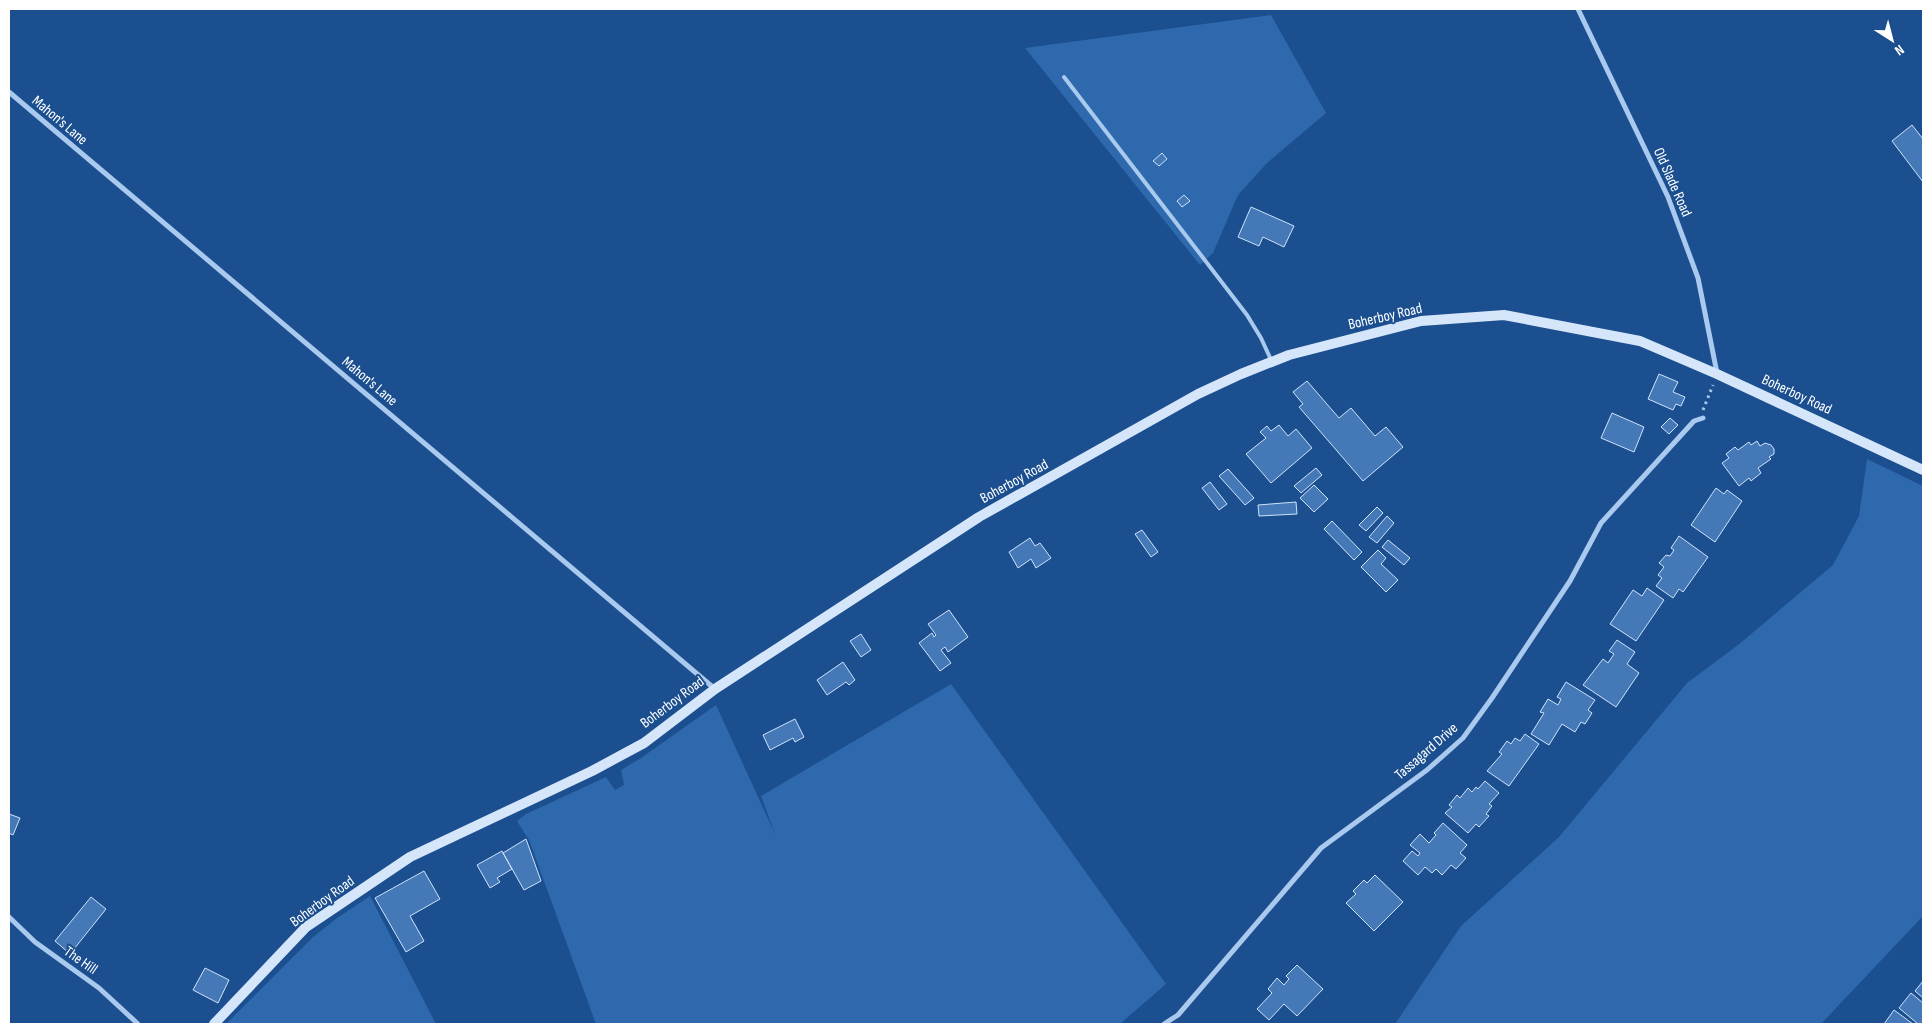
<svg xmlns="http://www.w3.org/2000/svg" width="1932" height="1033" font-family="'Sofia Sans Condensed',sans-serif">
<rect width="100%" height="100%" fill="#1b4f8f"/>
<path fill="#2e69ad" d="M1271,15L1326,113L1267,163L1238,195L1213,253L1200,265L1025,48Z
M1867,459L1923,486V916L1821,1024H1395L1461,926L1559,837L1687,683L1738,645L1833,565L1859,516Z
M951,684L1166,984L1120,1024H596L529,840L517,821L526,814L606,777L615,790L624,785L621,770L641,758L716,705L775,834L761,796Z
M370,896L436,1024H226L312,938L337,918Z"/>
<path fill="#4478b7" stroke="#cfe3fa" d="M1912,125L1923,139V182L1892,141Z
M1162,153L1167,159L1159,166L1153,161Z
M1184,195L1190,201L1182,207L1177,201Z
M1251,207L1294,226L1284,247L1263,237L1259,246L1238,237Z
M1659,374L1678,382L1673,392L1685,397L1681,406L1676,404L1673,410L1648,399Z
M1307,381L1339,418L1351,408L1375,436L1386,427L1403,447L1363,481L1299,407L1303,404L1293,392Z
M1612,413L1644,427L1634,452L1601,438Z
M1670,418L1678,425L1669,434L1661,427Z
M1279,425L1288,436L1296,429L1312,448L1271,483L1246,454L1266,438L1260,432L1267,426L1271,431Z
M1757,441L1760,446L1765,443L1771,445L1774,449V454L1769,457L1771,459L1758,468L1761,473L1751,481L1749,478L1739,486L1722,463L1729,458L1726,454L1735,447L1738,450L1749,442L1751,445Z
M1316,468L1322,475L1301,493L1294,486Z
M1228,469L1254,498L1245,505L1219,476Z
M1210,482L1227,504L1219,510L1202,488Z
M1314,485L1328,499L1314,512L1300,498Z
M1716,488L1724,494L1727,490L1742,501L1715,542L1691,525Z
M1296,502L1297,514L1259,516L1258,505Z
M1377,507L1383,513L1366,531L1359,525Z
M1387,516L1394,523L1377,543L1369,537Z
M1332,521L1362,552L1354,560L1324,529Z
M1142,530L1158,552L1151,557L1135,534Z
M1679,536L1708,557L1683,592L1679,589L1673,598L1656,586L1662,578L1658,575L1664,567L1659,563L1666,555L1670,556L1674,550L1671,548Z
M1030,538L1035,546L1040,543L1051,558L1036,568L1031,559L1018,568L1009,552Z
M1388,540L1410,558L1404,565L1382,547Z
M1378,550L1386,558L1381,564L1398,580L1386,592L1361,567Z
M1647,588L1664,600L1636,641L1610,624L1633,590L1642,596Z
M949,610L968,637L948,652L945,647L941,650L951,663L940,671L919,643L932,633L934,637L936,635L928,624Z
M861,634L871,650L861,657L850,641Z
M1617,640L1635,652L1627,664L1639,673L1616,707L1583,685L1603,659L1608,663L1614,654L1609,651Z
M843,662L855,680L849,685L846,682L827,695L817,680Z
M1566,682L1595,700L1588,710L1592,713L1585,724L1581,722L1575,732L1562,724L1549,745L1531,734L1544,713L1540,712L1548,699L1558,705L1561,699L1557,697Z
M795,719L804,737L795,742L793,738L770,750L763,735Z
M1525,734L1539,744L1509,786L1487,771L1502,754L1499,752L1507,741L1511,744L1515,738L1520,741Z
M1485,781L1499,793L1489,804L1492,806L1486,814L1489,816L1479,827L1476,824L1468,833L1445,813L1452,807L1449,805L1457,795L1460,798L1468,788L1472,792L1476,787L1478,789Z
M9,814L20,818L13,835L9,833Z
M1443,823L1467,845L1460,853L1466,858L1456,869L1451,865L1442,875L1436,869L1432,873L1425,867L1418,875L1403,861L1412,851L1418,856L1420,853L1410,845L1420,834L1429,843L1436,835L1434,833Z
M526,839L541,881L524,890L503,853Z
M502,851L512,869L497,878L500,882L490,888L477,865Z
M424,871L440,899L410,916L424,941L406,952L375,898Z
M1375,875L1403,902L1374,931L1346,903L1356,894L1353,891L1364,880L1367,883Z
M91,897L106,909L70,954L55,941Z
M1297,965L1323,989L1297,1016L1284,1004L1269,1020L1257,1009L1272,993L1268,989L1277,978L1284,985L1289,979L1286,976Z
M205,968L229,980L218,1003L193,990Z
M1923,981V998L1915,991Z
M1911,993L1923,1003V1022L1922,1024H1918L1899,1008Z
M1894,1010L1913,1024H1884Z"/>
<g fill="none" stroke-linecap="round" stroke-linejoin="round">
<path stroke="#a9c9ee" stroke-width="3" stroke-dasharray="2.5 4" stroke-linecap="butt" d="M1703,410L1713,385"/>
<path stroke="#a9c9ee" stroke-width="4" d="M1064,77L1247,315L1261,338L1272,362"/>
<path stroke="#a9c9ee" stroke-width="5" d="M1578,9L1668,197L1698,278L1717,373
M9,92L715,689
M9,917L35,942L99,988L138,1024
M1164,1024L1178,1015L1321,848L1427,770L1463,738L1492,698L1570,581L1601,523L1694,421L1703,418"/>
<path stroke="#d6e6fa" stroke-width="10" d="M214,1024L306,927L410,857L592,771L644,743L715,689L979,517L1198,394L1241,374L1289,355L1421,321L1504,315L1640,341L1717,374L1923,470"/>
</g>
<g text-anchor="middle" stroke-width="4" stroke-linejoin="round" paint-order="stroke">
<g font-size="15" fill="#fff" stroke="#1b4f8f">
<text transform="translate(60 120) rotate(40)" y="5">Mahon's Lane</text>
<text transform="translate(1673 182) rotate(66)" y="5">Old Slade Road</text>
<text transform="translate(1385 316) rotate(-13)" y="5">Boherboy Road</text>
<text transform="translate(370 381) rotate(40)" y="5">Mahon's Lane</text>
<text transform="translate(1797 394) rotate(25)" y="5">Boherboy Road</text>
<text transform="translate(1014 481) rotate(-29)" y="5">Boherboy Road</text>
<text transform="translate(672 702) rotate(-37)" y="5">Boherboy Road</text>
<text transform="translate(1426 751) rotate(-41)" y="5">Tassagard Drive</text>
<text transform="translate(322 901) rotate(-36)" y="5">Boherboy Road</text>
<text transform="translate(81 960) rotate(35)" y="5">The Hill</text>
</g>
</g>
<rect width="1932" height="1033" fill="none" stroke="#ffffff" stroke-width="20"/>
<g transform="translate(1892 40) rotate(144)" stroke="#1b4f8f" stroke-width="4" paint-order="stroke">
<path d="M0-4L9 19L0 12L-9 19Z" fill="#ffffff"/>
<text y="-8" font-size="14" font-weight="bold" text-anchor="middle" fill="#ffffff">N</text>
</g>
</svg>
